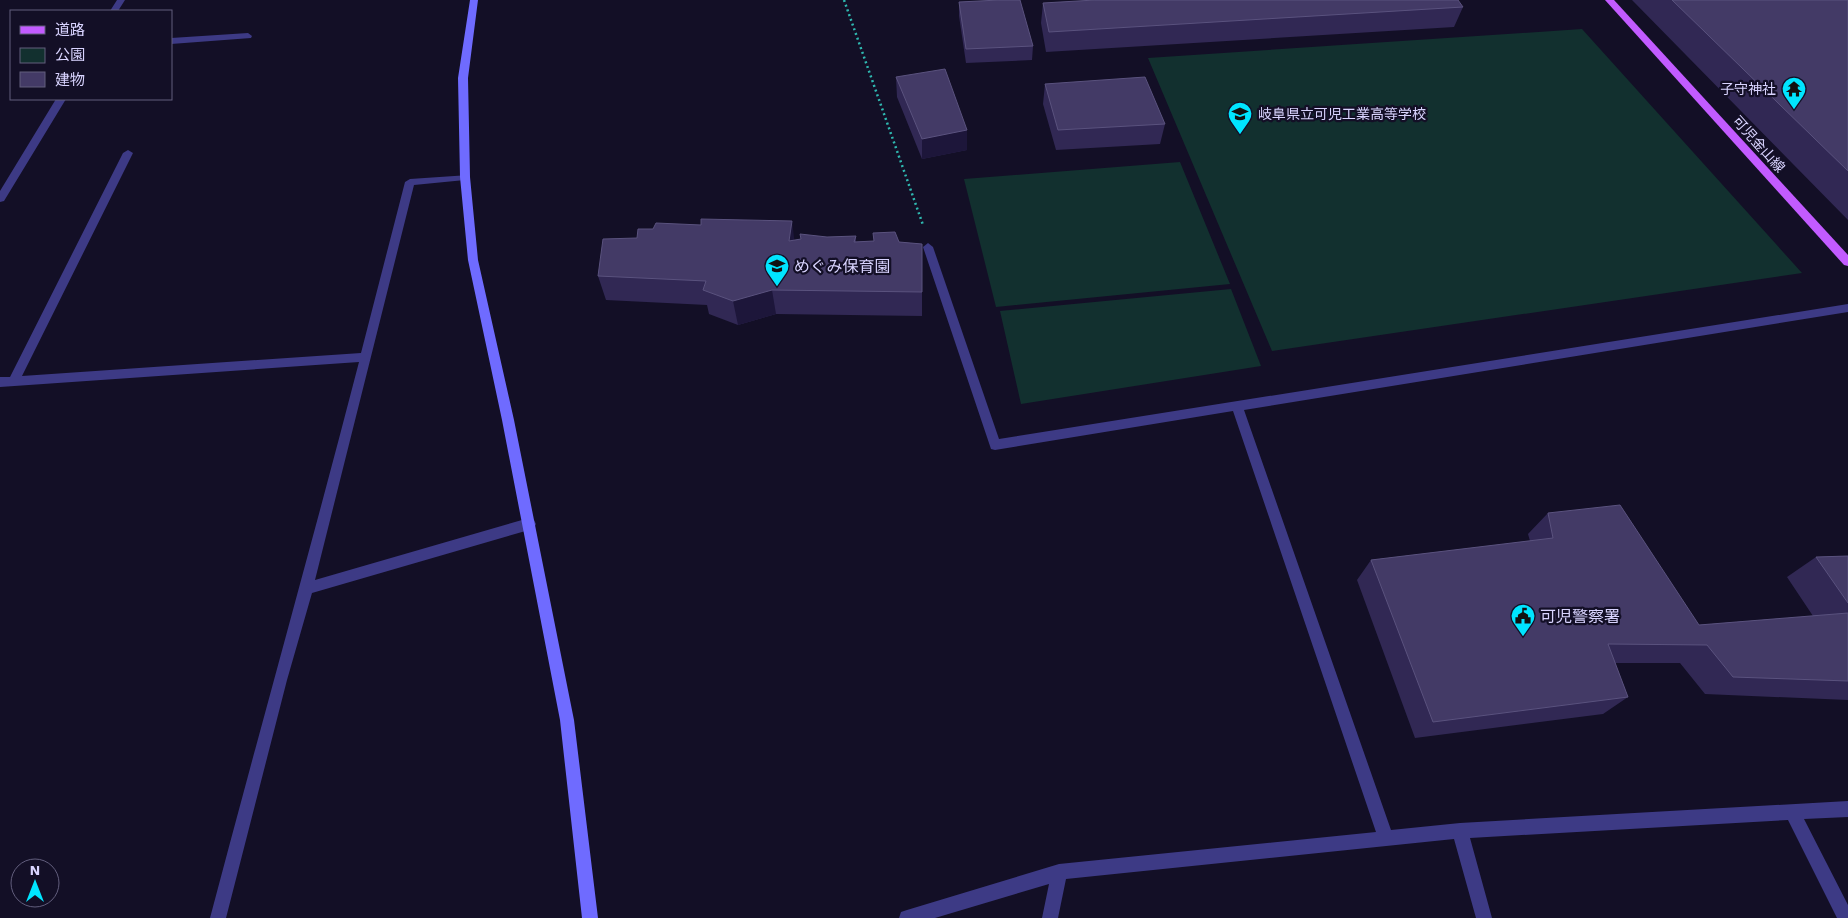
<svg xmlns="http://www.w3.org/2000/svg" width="1848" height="918" font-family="'Work Sans','Noto Sans JP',sans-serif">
<rect width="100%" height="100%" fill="#130f26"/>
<path fill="#12302f" d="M1582,29L1802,273L1272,351L1148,58Z
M1180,162L1230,284L996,307L964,179Z
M1231,289L1261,366L1021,404L1000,311Z"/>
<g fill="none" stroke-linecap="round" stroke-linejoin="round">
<path stroke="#2fb8b0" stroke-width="2.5" stroke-dasharray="2 3" stroke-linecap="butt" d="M844,0L923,225"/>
<path fill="#3d3a85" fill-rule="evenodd" d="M117,0H125L118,11H110Z
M248,33L252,36L251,38L171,44V38Z
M56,99H66L4,201L0,202V191Z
M128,150L133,153L22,376L361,353L405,182L410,179L469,175L470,177L465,180L414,185L315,580L529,518L534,520L536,524L534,528L529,530L312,593L287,680L226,918H210C259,732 311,548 359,362L0,387V377H10L123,153Z
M928,243L933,247L999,439L1848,304V312L1244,410L1391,830L1460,823L1848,801V817L1804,819L1848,905V918H1837L1788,820L1470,838L1492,918H1476L1454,839L1066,879L1058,918H1042L1049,884L935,918H899L901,912L907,910L1059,864L1376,832L1233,411L995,450L991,449L923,247Z"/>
<path fill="#6f6bff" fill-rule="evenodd" d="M470,0H478L468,78L470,177L478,260L514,420L574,720L598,918H582L560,720L502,420L468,260L460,177L458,78Z"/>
<path fill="#c25bff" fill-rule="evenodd" d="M1605,0H1614L1848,255V266L1844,265Z"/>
</g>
<path fill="#312854" d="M1632,0H1848V220Z
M959,2L1033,46L1032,60L966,63L959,16Z
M1043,3L1463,7L1454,27L1046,52L1041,23Z
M896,77L967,130V150L922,159L897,97Z
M1045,84L1165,124L1160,144L1056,150L1043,104Z
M653,229L794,240L856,236V242H899L922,244V316L776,314L738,325L709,314L707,305L606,300L598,276L637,238Z
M1548,513L1699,625L1813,616L1787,577L1816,557L1848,556V700L1705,694L1680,663H1615L1628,697L1603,714L1415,738L1357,580L1371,560L1530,541L1528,534Z"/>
<path fill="#1d163a" d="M967,130V150L922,159V139Z
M792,221L795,245L789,241Z
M772,290L776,314L738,325L733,301Z"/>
<path fill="#433a66" stroke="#5a527e" d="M999,0H1020L1033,46L966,49L959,2Z
M1095,0H1458L1463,7L1049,32L1043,3Z
M1672,0H1848V171Z
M945,69L967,130L922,139L896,77Z
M1145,77L1165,124L1058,130L1045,84Z
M701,219L792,221L789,241L801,239L800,234L827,237L856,236L854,242L874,241L873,233L895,232L899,242L922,244V292L772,290L733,301L703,290L706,281L598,276L603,239L637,238L638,229H653L656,223L701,225Z
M1620,505L1699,625L1848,613V681L1733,677L1707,645L1608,644L1628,697L1433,722L1371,560L1553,538L1548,513Z
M1848,556V603L1816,557Z"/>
<defs>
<symbol id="temple-pin" viewBox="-11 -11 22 30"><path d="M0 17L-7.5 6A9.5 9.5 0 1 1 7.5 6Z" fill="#00e5ff" stroke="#130f26"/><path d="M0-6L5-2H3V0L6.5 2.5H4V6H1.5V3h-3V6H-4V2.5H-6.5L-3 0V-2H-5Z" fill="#111"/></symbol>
<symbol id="school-pin" viewBox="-11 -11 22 30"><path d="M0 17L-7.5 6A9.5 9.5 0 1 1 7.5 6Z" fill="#00e5ff" stroke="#130f26"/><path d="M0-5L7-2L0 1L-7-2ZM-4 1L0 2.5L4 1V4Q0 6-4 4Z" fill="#111"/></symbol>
<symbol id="civic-pin" viewBox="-11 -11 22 30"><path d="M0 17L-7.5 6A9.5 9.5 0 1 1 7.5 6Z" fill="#00e5ff" stroke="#130f26"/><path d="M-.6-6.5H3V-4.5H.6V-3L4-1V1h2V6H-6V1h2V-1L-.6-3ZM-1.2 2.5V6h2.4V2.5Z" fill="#111"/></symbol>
</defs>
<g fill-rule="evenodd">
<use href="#temple-pin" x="1780" y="75" width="28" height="38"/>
<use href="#school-pin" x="1226" y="100" width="28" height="38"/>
<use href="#school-pin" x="763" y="252" width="28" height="38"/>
<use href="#civic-pin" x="1509" y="602" width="28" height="38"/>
</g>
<g text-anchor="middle" stroke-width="4.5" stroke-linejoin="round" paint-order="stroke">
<g font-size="14" fill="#d9d4ff" stroke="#130f26" text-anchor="end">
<text x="1776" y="94">子守神社</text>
<text x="1258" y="119" text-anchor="start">岐阜県立可児工業高等学校</text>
</g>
<g font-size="14" fill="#d9d4ff" stroke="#130f26">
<text transform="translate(1759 144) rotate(48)" y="5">可児金山線</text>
</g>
<g font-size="16" fill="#d9d4ff" stroke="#130f26" text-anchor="start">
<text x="794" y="272">めぐみ保育園</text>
<text x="1540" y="622">可児警察署</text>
</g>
</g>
<rect x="10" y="10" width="162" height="90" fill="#130f26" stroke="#625e7d"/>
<rect x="20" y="26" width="25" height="8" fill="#c25bff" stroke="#625e7d"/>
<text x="55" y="35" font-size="15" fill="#d9d4ff">道路</text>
<rect x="20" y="48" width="25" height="15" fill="#12302f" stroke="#625e7d"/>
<text x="55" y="60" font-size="15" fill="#d9d4ff">公園</text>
<rect x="20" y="72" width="25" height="15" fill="#433a66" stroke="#625e7d"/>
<text x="55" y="85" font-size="15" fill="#d9d4ff">建物</text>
<g transform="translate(35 883)"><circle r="24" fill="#130f26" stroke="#625e7d"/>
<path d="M0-4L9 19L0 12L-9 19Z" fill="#00e5ff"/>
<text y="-8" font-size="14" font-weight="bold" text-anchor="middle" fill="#d9d4ff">N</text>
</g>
</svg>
